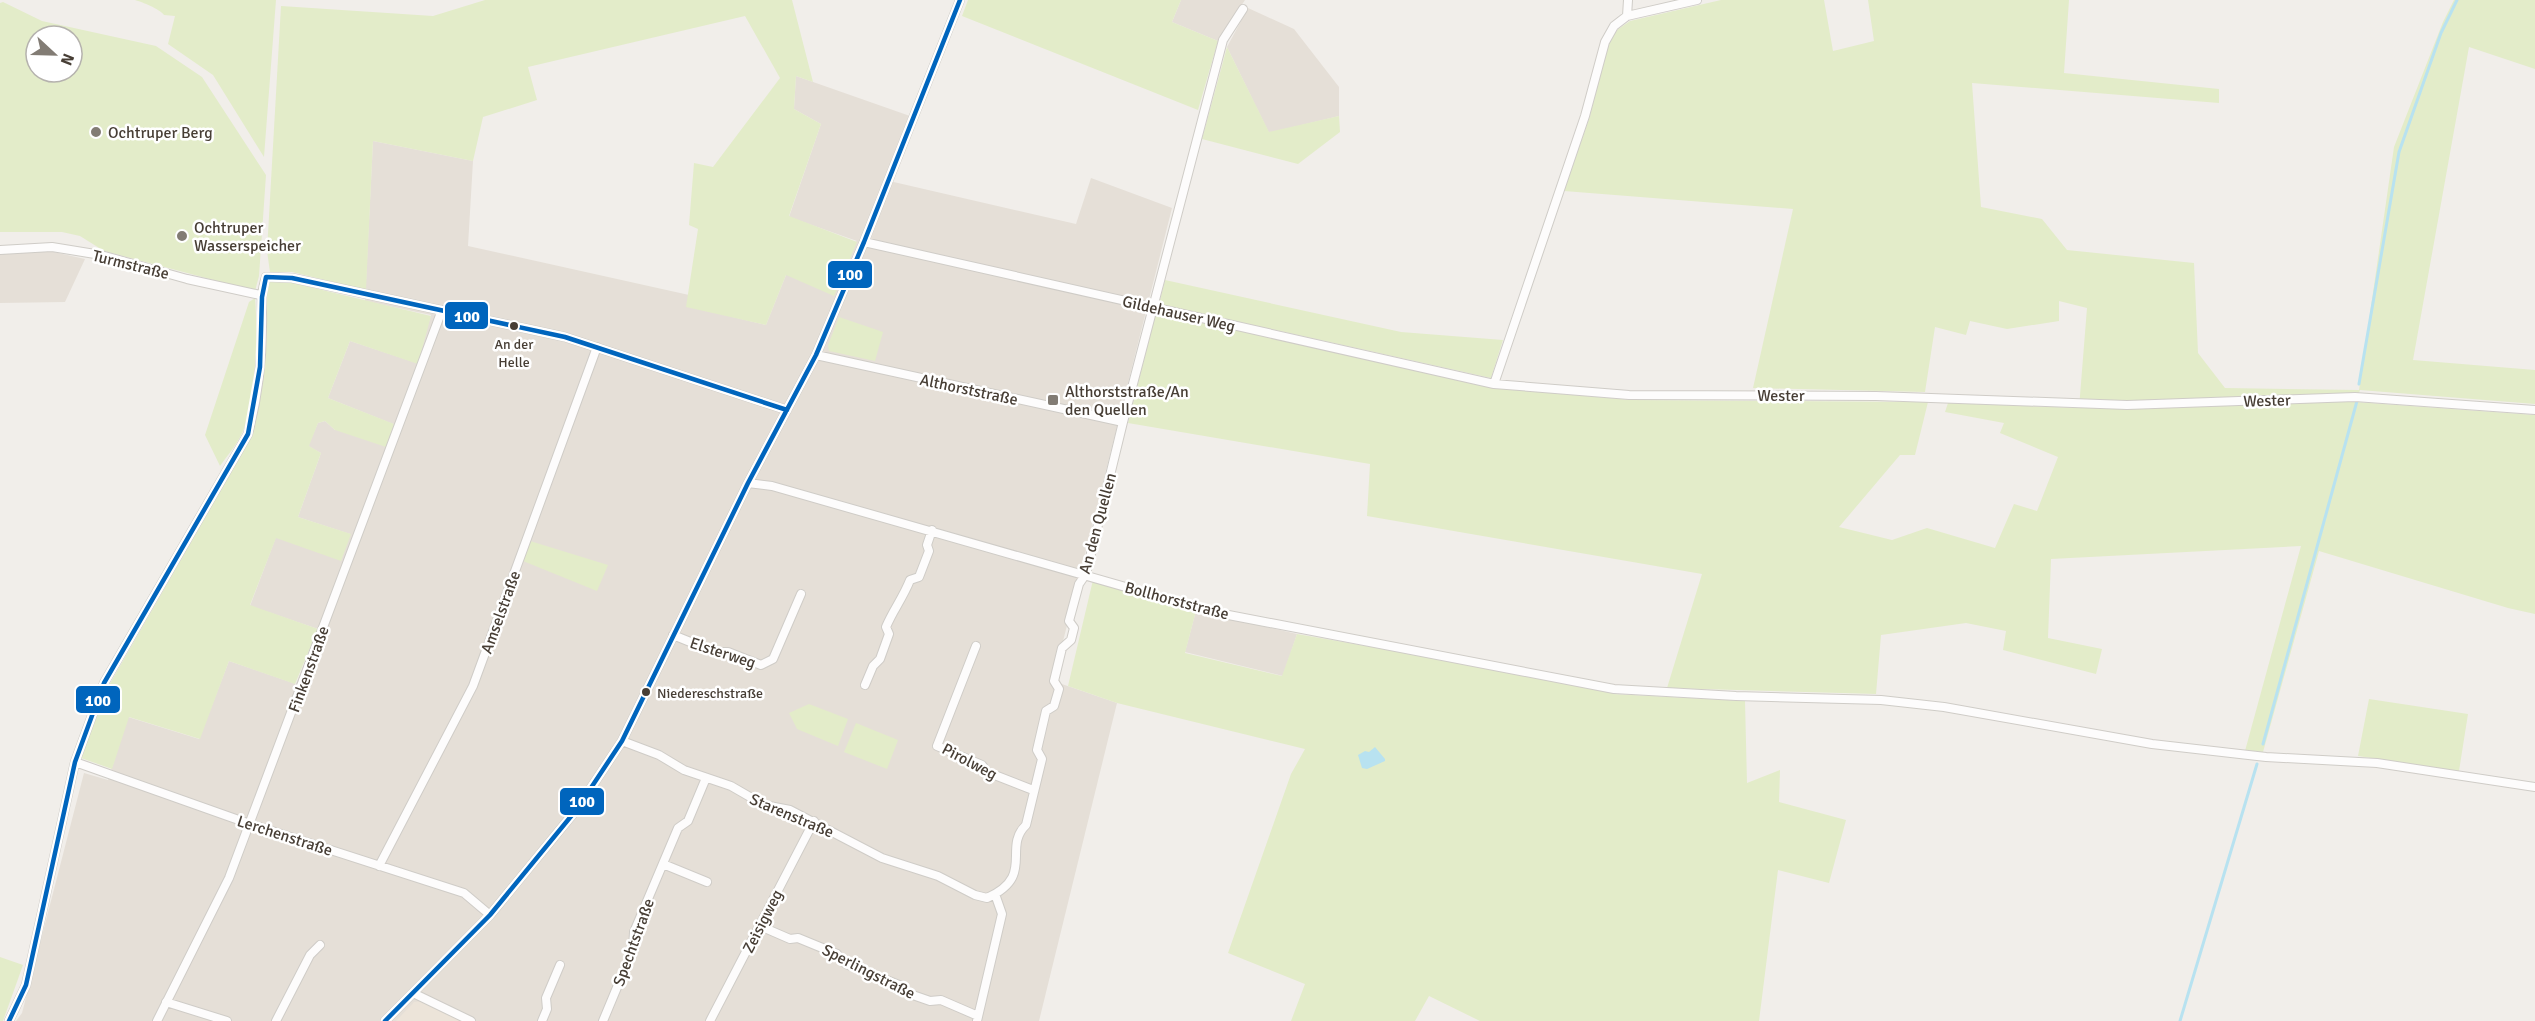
<svg xmlns="http://www.w3.org/2000/svg" width="2535" height="1021" font-family="Signika,sans-serif">
<rect width="100%" height="100%" fill="#f1eeea"/>
<path fill="#e5dfd7" d="M1181,0H1245L1218,41L1172,22Z
M1248,8L1294,29L1339,87V116L1269,133L1227,47Z
M796,76L910,116L885,180L1076,224L1091,178L1172,208L1053,681L1117,703L1039,1021H16L22,1013L84,773L108,780L128,717L199,739L229,661L296,684L318,629L250,606L276,537L341,560L350,534L298,517L321,453L308,446L318,423L325,421L335,430L393,424L328,398L350,341L417,363L431,315L365,301L373,141L473,161L468,246L689,295L687,306L766,325L786,275L857,241L789,217L821,124L794,109Z
M49,251L85,259L65,302L0,303V254Z
M1196,611L1297,634L1283,676L1185,652Z"/>
<path fill="#ece4d9" d="M421,1001L460,1020L459,1021H396L414,1002Z"/>
<path fill="#e3ecc9" fill-rule="evenodd" d="M135,0H276L264,157L213,75L168,44L175,16L164,15C160,9 142,2 135,0Z
M485,0H792L813,82L796,76L794,109L821,124L789,216L857,242L834,296L786,275L766,325L686,307L698,229L689,225L694,163L713,167L780,78L745,16L528,67L537,100L483,117L473,161L373,141L366,290L292,272H270L267,251L281,6L433,16Z
M968,0H1181L1172,22L1218,41L1198,110L962,16Z
M1721,0H1824L1833,51L1874,41L1868,0H2069L2064,73L2219,89V103L1972,83L1981,207L2042,219L2067,250L2194,263L2198,353L2225,388L2359,390L2394,147L2443,22L2454,0H2535V69L2469,47L2413,360L2535,370V404L2360,390L2356,402L2535,415V614L2508,608L2319,551L2263,752L2245,751L2301,546L2051,559L2048,638L2102,649L2096,674L2003,650L2006,631L1966,623L1881,635L1876,694L1667,688L1702,574L1367,516L1370,464L1128,423L1156,312L1496,388L1631,400L1928,402L1915,455H1900L1839,527L1892,540L1927,528L1995,548L2014,504L2037,511L2058,457L2000,433L2004,423L1945,412L1948,403L2079,408L2087,308L2059,301V321L2007,329L1970,321L1966,335L1935,327L1925,392L1753,388L1793,209L1564,191L1590,116L1607,46L1617,30L1630,21Z
M3,2L42,21L156,46L202,77L266,175L259,276L255,291L104,251L80,236L62,232H0V3ZM36,36H72V72H36Z
M1227,47L1269,132L1339,116L1340,132L1298,164L1202,139Z
M1165,280L1401,332L1503,340L1491,378L1159,304Z
M269,282L293,283L431,316L418,364L350,341L328,398L394,424L386,447L335,430L325,421L318,423L309,446L321,453L298,517L351,534L341,561L276,538L250,605L318,629L295,684L229,661L200,739L129,717L112,769L81,758L108,687L250,439C262,404 266,365 267,328C267,311 265,298 269,282Z
M255,298C258,332 256,400 243,431C238,443 228,455 220,466L205,435L249,302Z
M839,317L883,332L875,361L829,351L828,345Z
M530,541L608,565L597,591L523,561Z
M1093,580L1196,611L1185,653L1282,676L1297,634L1614,689L1613,694L1745,701L1747,783L1780,770L1779,802L1846,820L1829,883L1778,870L1759,1021H1480L1429,996L1415,1021H1291L1305,984L1228,953L1291,774L1305,749L1117,703L1068,686Z
M2369,699L2468,714L2459,771L2358,756Z
M809,704L848,719L838,746L797,729L789,713Z
M856,723L898,740L887,769L844,752Z
M0,957L23,965L3,1021H0Z"/>
<path fill="#b8e2f0" d="M1375,747L1385,759V761L1367,769L1362,768L1358,755L1365,751L1369,752Z"/>
<g fill="none" stroke-linecap="round" stroke-linejoin="round">
<path stroke="#b8e2f0" stroke-width="3" d="M2359,384L2399,152L2441,33L2457,0
M2263,744L2357,401
M2180,1021L2257,764"/>
<defs>
<path id="minor" d="M1627,16L1628,0
M864,242L1494,384L1629,395L1876,396L2127,405L2355,397L2535,410
M0,250L52,247L101,255L187,279L260,295
M816,355L1123,422
M1494,384L1585,116L1605,42L1614,26L1627,16L1697,0
M748,483L772,486L1213,612L1614,689L1736,696L1881,700L1944,707L2152,744L2266,757L2377,763L2535,787
M673,635L715,652H728L761,665L773,659L801,594
M976,646L937,746L982,765L987,772L1033,790
M865,685L873,666L880,659L889,634L886,627C893,610 903,598 910,580L919,577L929,551L927,545L932,530
M622,741L659,755L684,770L731,786L764,805L790,810L882,858L938,876L975,895L987,898C1036,876 1002,848 1026,825L1042,759L1037,750L1046,711L1054,706L1059,689L1054,681L1062,648L1071,640L1074,628L1069,621L1079,584L1086,574L1123,422L1223,40L1243,9
M75,762L250,824L464,893L490,915
M663,864L707,882
M379,866L473,686L597,347
M760,926L790,939L798,938L837,954L846,964L899,985L907,993L930,1001L941,1000L978,1016
M413,993L471,1021
M166,1002L227,1021
M9,1021L26,985L75,762L104,683L248,434C257,400 262,362 262,327C263,305 259,300 266,277L292,278L565,337L787,410
M157,1021L229,878L442,310
M276,1021L310,955L320,945
M385,1021L490,915L577,809L622,741L748,483L816,355L864,242L960,0
M542,1021L547,1009L546,998L560,965
M603,1021L633,949L634,932L678,828L688,821L706,778
M710,1021L814,821
M977,1021L1002,914L995,894"/>
</defs>
<use href="#minor" stroke="#cfccc7" stroke-width="10"/>
<use href="#minor" stroke="#fdfcfc" stroke-width="8"/>
<defs>
<path id="bus-1" d="M9,1021L26,985L75,762L104,683L248,434L260,367L262,297L266,277L292,278L565,337L787,410
M385,1021L490,915L577,809L622,741L748,483L816,355L864,242L960,0"/>
</defs>
<use href="#bus-1" stroke="#fff" stroke-width="9"/>
<use href="#bus-1" stroke="#0065bd" stroke-width="4.5"/>
</g>
<g fill="#827c74" stroke="#fff" stroke-width="2">
<circle cx="96" cy="132" r="6"/>
<circle cx="182" cy="236" r="6"/>
<rect x="1047" y="394" width="12" height="12" rx="3"/>
</g>
<g fill="#473e35" stroke="#fff" stroke-width="2">
<circle cx="514" cy="326" r="5"/>
<circle cx="646" cy="692" r="5"/>
</g>
<g text-anchor="middle" stroke-width="5" stroke-linejoin="round" paint-order="stroke">
<g font-size="14" fill="#473e35" stroke="#fff">
<text x="514" y="349">An der<tspan x="514" dy="18">Helle</tspan></text>
<text x="657" y="698" text-anchor="start">Niedereschstraße</text>
</g>
<g font-size="16" fill="#473e35" stroke="#fff" text-anchor="start">
<text x="108" y="138">Ochtruper Berg</text>
<text x="194" y="233">Ochtruper<tspan x="194" dy="18">Wasserspeicher</tspan></text>
<text x="1065" y="397">Althorststraße/An<tspan x="1065" dy="18">den Quellen</tspan></text>
</g>
<g font-size="16" fill="#473e35" stroke="#fff">
<text transform="translate(131 264) rotate(14)" y="6">Turmstraße</text>
<text transform="translate(1179 313) rotate(13)" y="6">Gildehauser Weg</text>
<text transform="translate(969 389) rotate(12)" y="6">Althorststraße</text>
<text x="1781" y="401">Wester</text>
<text transform="translate(2267 400) rotate(-2)" y="6">Wester</text>
<text transform="translate(1097 523) rotate(-75)" y="6">An den Quellen</text>
<text transform="translate(1177 600) rotate(15)" y="6">Bollhorststraße</text>
<text transform="translate(500 612) rotate(-70)" y="6">Amselstraße</text>
<text transform="translate(723 652) rotate(18)" y="6">Elsterweg</text>
<text transform="translate(308 669) rotate(-70)" y="6">Finkenstraße</text>
<text transform="translate(970 761) rotate(28)" y="6">Pirolweg</text>
<text transform="translate(792 815) rotate(23)" y="6">Starenstraße</text>
<text transform="translate(285 835) rotate(18)" y="6">Lerchenstraße</text>
<text transform="translate(762 921) rotate(-63)" y="6">Zeisigweg</text>
<text transform="translate(633 942) rotate(-70)" y="6">Spechtstraße</text>
<text transform="translate(869 971) rotate(27)" y="6">Sperlingstraße</text>
</g>
</g>
<g stroke="#fff" stroke-width="2">
<rect x="827" y="260" width="46" height="29" rx="6" fill="#0065bd"/>
<rect x="444" y="301" width="45" height="29" rx="6" fill="#0065bd"/>
<rect x="75" y="685" width="46" height="29" rx="6" fill="#0065bd"/>
<rect x="559" y="787" width="46" height="29" rx="6" fill="#0065bd"/>
</g>
<g font-size="16" text-anchor="middle" font-weight="bold" fill="#fff">
<text x="850" y="280">100</text>
<text x="467" y="322">100</text>
<text x="98" y="706">100</text>
<text x="582" y="807">100</text>
</g>
<g transform="translate(54 54) rotate(112)"><circle r="28" fill="#ffffff" stroke="#b5b2ae" stroke-width="1.5"/>
<path d="M0-4.5L10 22L0 15L-10 22Z" fill="#827c74"/>
<text y="-9" font-size="16" font-weight="bold" text-anchor="middle" fill="#473e35">N</text>
</g>
</svg>
